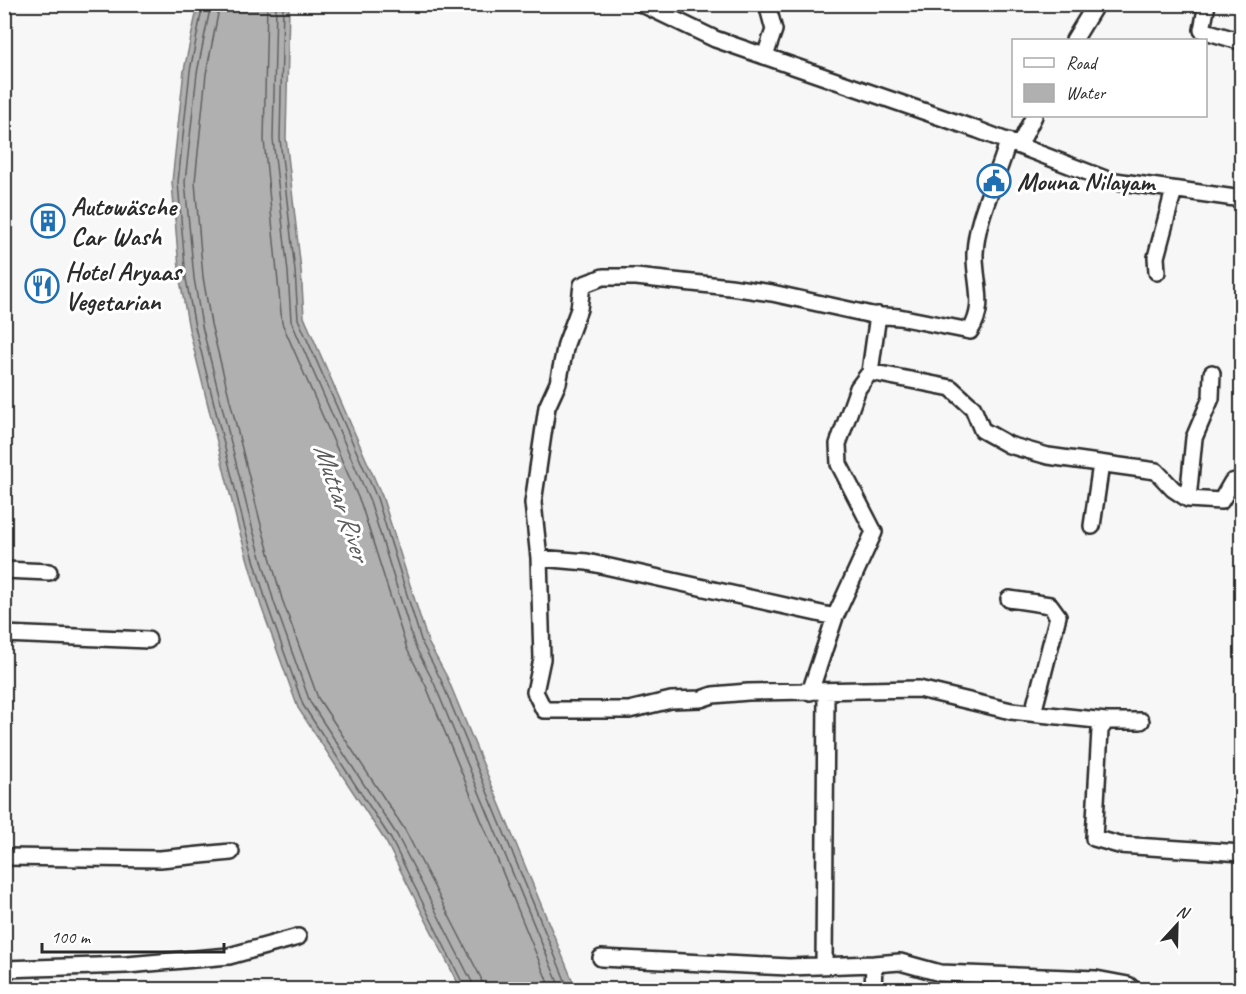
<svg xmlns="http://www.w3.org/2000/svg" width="1246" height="994" font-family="Caveat,sans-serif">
<rect width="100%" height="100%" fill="#f7f7f7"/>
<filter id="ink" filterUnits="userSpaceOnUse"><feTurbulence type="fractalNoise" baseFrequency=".0167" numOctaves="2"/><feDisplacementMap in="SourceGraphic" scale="12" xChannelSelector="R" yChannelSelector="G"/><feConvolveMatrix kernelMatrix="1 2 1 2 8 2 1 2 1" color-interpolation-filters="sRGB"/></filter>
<g filter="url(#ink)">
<path fill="#b0b0b0" stroke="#7b7b7b" stroke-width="1.5" d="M198,5H289L286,138L301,270L304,317L382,496L428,642L447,677L576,989H461L386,842L298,708L261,606L238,526L189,329L180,280L172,182L184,70Z"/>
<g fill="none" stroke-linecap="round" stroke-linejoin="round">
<path stroke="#606060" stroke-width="1.5" d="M203,4L190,71L178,182L186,279L195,327L244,525L267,604L303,705L391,839L466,990
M211,4L197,73L185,182L194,278L202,326L251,523L274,602L310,702L397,835L472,982L474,990
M220,4L206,74L195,182L203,277L211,324L260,521L282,599L318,698L405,830L481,978L483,990
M267,4L264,140L282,323L361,504L407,649L426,686L551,990
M276,4L273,139L288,272L291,321L370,501L415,646L434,683L561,990
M283,4L280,139L295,271L298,319L377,498L422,643L441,680L569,990"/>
<defs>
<path id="minor" d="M642,4L715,39L978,130L1108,180L1242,199
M1207,4L1202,30L1242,42
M1074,40L1096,4
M765,56L774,30L767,4
M1008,141C998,179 977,213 975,253C974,282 987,305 970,331L899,317L872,315L772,293L730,287L636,277H603L582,285L579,309L566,344L558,383L547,407L533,503L539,558L542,659L535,692L544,710H629L671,700L701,699L713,695L748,692L919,689L1011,711L1106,721
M1019,146L1034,116
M1157,272L1156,257L1174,190
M870,372L951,388L973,408L982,430L1009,445L1048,456L1156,471L1173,489L1188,499L1221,501L1232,482L1242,479
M1188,499L1194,438L1211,398L1212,373
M1092,526L1101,464
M539,558L587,562L835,617
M4,570L49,572
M1009,599L1050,605L1058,616L1033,713
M4,634L148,640
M810,692L835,617L874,532L839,464L838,444L858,388L870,372L878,315
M1141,721H1106L1100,730L1094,838L1119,845L1242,853
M4,857L160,859L231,852
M601,958L789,967L874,964
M824,966L826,693
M4,969L127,965L229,956L298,937
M873,990L874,964L900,962L940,973L1096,979L1128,985L1134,990"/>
</defs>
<use href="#minor" stroke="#2b2b2b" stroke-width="20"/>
<use href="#minor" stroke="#fff" stroke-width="15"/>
</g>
</g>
<defs>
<symbol id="civic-ring" viewBox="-11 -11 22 22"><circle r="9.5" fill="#fff" stroke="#1f6fb2" stroke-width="1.5"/><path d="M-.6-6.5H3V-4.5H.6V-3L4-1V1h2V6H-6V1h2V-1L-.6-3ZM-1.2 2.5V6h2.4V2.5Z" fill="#1f6fb2"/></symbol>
<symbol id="building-ring" viewBox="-11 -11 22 22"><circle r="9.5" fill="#fff" stroke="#1f6fb2" stroke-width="1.5"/><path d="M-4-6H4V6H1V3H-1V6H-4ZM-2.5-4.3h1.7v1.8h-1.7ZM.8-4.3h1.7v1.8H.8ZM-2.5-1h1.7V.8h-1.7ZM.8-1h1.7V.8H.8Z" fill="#1f6fb2"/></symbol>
<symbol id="restaurant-ring" viewBox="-11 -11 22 22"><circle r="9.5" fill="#fff" stroke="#1f6fb2" stroke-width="1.5"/><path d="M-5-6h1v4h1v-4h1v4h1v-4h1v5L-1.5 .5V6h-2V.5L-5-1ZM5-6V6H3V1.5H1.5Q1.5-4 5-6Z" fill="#1f6fb2"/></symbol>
</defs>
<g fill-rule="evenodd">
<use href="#civic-ring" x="975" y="162" width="38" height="38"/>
<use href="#building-ring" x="29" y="202" width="38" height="38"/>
<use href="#restaurant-ring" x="23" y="267" width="38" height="38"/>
</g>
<g text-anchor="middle" stroke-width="6" stroke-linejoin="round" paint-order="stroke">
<g font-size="26" font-weight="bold" fill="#2b2b2b" stroke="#fff" text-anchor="start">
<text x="1017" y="190">Mouna Nilayam</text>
<text x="71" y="215">Autowäsche<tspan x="71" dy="30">Car Wash</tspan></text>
<text x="65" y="280">Hotel Aryaas<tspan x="65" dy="30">Vegetarian</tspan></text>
</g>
<g font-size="27" font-style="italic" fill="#5a5a5a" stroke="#fff">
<text transform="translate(342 502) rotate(71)" y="9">Muttar River</text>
</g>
</g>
<rect width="1246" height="994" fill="none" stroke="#fff" stroke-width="24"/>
<rect x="12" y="12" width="1222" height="970" fill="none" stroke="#2b2b2b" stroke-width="2" filter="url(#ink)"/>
<rect x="1012" y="39" width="195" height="78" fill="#ffffff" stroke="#aaaaaa" stroke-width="1.5"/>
<rect x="1024" y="58" width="30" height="9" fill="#ffffff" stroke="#aaaaaa" stroke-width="1.5"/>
<text x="1066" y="69" font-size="18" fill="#2b2b2b">Road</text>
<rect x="1024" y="84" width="30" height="18" fill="#b0b0b0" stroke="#aaaaaa" stroke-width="1.5"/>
<text x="1066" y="99" font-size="18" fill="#2b2b2b">Water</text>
<g transform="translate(1177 925) rotate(22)" stroke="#ffffff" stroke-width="4.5" paint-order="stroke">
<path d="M0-4.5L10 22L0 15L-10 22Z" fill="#2b2b2b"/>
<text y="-9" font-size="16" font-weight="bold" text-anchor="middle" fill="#2b2b2b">N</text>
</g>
<path d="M42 943v9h182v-9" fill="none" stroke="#2b2b2b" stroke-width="3"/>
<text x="51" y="943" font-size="18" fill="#2b2b2b" stroke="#ffffff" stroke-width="4.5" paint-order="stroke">100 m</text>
</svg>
